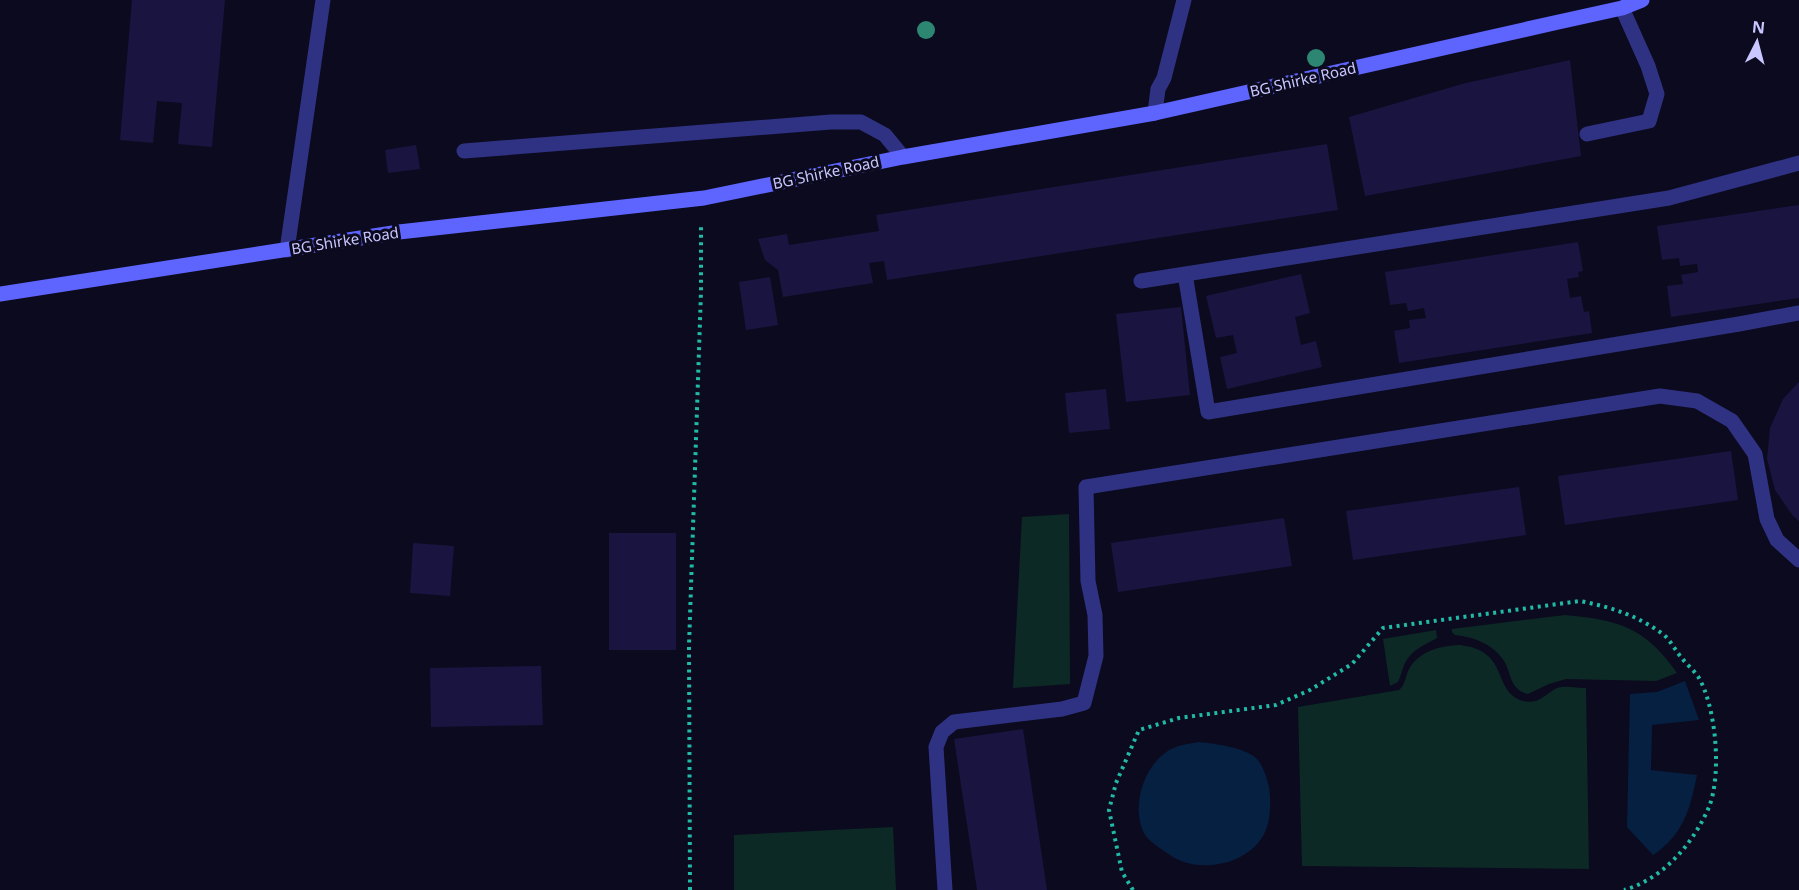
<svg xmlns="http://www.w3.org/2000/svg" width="1799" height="890" font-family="'Noto Sans',sans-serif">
<rect width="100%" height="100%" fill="#0c0a1e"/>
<path fill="#0c2926" d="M1069,514L1070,684L1013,688L1022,517Z
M1565,615C1619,620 1645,627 1677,673L1656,681L1566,679L1549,684L1528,694C1509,689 1512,674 1504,661C1493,644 1474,637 1455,635L1452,632V629Z
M1436,630L1437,638C1425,645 1412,649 1405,663C1402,669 1401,676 1398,682L1390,686L1383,639Z
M1460,645C1511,651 1491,691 1523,701C1539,705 1545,694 1557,688C1565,685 1577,688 1586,688L1589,869L1302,866L1298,707L1399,690C1406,684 1405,677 1409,669C1420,650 1441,646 1460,645Z
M893,827L896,890H734V835Z"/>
<path fill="#062041" d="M1685,681L1699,720L1652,725L1651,770L1697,775C1690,810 1683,835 1653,855L1627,827L1630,694L1657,692Z
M1199,742C1216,744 1243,747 1256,758C1263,765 1267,778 1269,787C1271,800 1271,820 1265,832C1250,865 1198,875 1170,855C1162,849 1147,841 1143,831C1132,806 1143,769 1165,753C1175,745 1188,744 1199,742Z"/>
<path fill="#1a1441" d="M132,0H225L212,147L178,144L182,103L157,101L153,143L120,140Z
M1570,60L1581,156L1365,196L1349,117L1462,84Z
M1327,144L1338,210L887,280L884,261L869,263L873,283L783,297L778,270L765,260L758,239L787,234L789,245L879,231L876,215Z
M416,145L420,169L388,173L385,150Z
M1799,205V298L1671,317L1667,286L1683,284L1681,275L1698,272L1697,264L1680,266L1679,258L1662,260L1657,226Z
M1578,242L1583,271L1578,272L1579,277L1567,279L1570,298L1581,296L1584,312L1589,311L1592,333L1399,363L1394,331L1410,328L1409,320L1426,318L1424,308L1408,311L1406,303L1390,305L1385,272Z
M1301,274L1310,313L1295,317L1301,345L1316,341L1322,367L1227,389L1220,357L1237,353L1233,335L1216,338L1206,296Z
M770,277L778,325L746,330L739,282Z
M1181,307L1190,395L1126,402L1116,314Z
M1799,382V521L1793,516L1775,490L1767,459L1770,428L1783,399Z
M1106,389L1110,429L1069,433L1065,393Z
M1731,451L1738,500L1565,525L1558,476Z
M1519,487L1526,535L1353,560L1346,511Z
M1284,518L1292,566L1118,592L1111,543Z
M609,533H676V650H609Z
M413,543L454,546L450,596L410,593Z
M541,666L543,725L431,727L430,668Z
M1023,729L1047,890H977L954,739Z"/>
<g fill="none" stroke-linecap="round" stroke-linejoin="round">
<path stroke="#20baa6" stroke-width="4" stroke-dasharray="3 4.5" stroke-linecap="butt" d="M690,890L689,646L701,291V224
M1133,890L1122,872L1109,810L1116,783L1139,730L1179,718L1276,705L1310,690L1352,664L1383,628L1580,601C1611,607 1639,616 1664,635C1671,641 1675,650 1681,657C1686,664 1694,670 1699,678C1716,708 1722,774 1709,807C1693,844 1663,879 1624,890"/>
<path stroke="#2f3283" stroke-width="15" d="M1155,113L1158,89L1164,78L1184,0
M1587,134L1649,121L1657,94L1648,66L1622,8
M464,151L831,122H861L885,135L903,157
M1185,274L1208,412L1739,324L1799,313
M1141,281L1669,198L1799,163
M945,890L936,747L942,732L954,722L1062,709L1084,703L1096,656L1095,615L1088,581L1086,487L1660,396L1697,401L1732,421L1755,454L1767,519L1777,540L1799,560"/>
<path stroke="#2f3283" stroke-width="15" d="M287,250L323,0"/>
<path stroke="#5e65ff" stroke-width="15" d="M0,294L399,232L704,198L903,157L1155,113L1554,23L1622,8L1642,0"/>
</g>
<g fill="#2c8672">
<circle cx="926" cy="30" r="9"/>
<circle cx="1316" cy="58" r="9"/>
</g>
<g text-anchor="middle" stroke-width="6" stroke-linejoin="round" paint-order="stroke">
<g font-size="15" fill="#c9c7ff" stroke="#0c0a1e">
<text transform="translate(1303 80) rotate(-13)" y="5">BG Shirke Road</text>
<text transform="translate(826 173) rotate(-12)" y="5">BG Shirke Road</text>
<text transform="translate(345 241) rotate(-9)" y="5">BG Shirke Road</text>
</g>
</g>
<g transform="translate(1757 42) rotate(6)" stroke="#0c0a1e" stroke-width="4.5" paint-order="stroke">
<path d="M0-4.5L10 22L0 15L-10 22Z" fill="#c9c7ff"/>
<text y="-9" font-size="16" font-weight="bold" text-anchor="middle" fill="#c9c7ff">N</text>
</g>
</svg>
